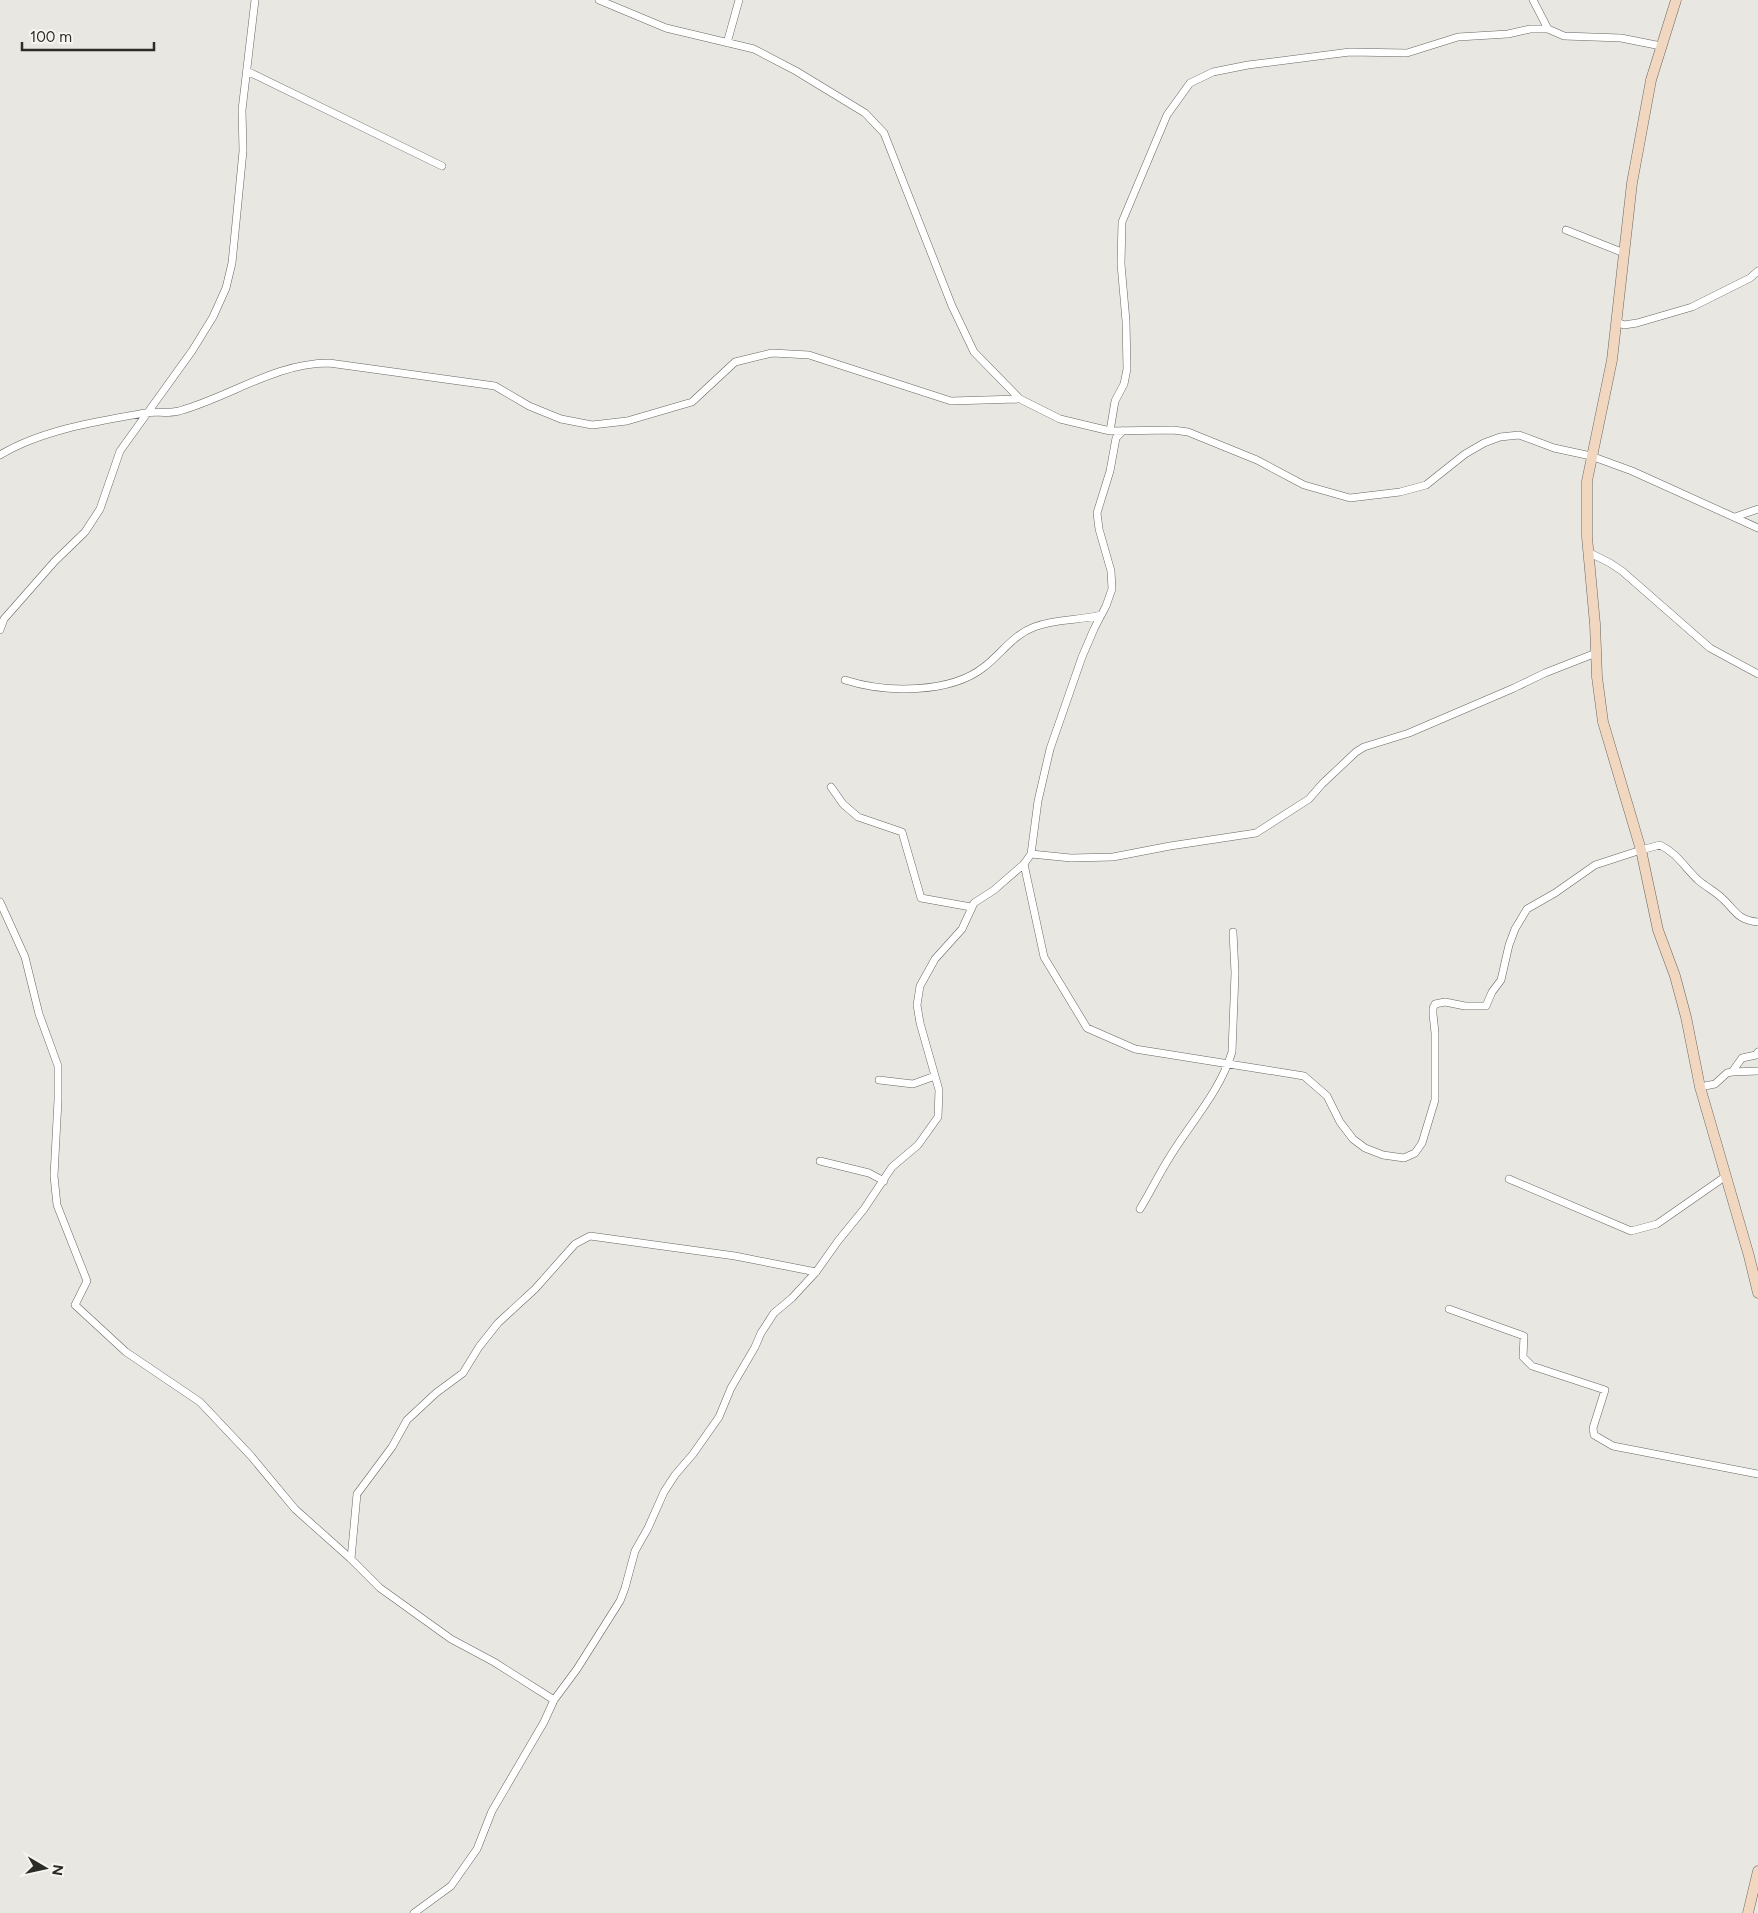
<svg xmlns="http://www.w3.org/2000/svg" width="1758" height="1913" font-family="Figtree,sans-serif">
<rect width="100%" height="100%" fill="#e9e7e1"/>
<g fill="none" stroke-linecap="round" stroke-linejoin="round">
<defs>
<path id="street" d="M599,0L666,28L754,49L796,71L865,113L884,133L952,306L974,352L1020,399
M1533,0L1548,29
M727,43L739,0
M247,71L442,166
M1566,230L1624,253
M1617,322L1624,325L1637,323L1692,307L1750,278L1758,271
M1110,431L1115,401L1124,384L1127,369L1126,321L1121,264L1122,222L1167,115L1190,83L1213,72L1248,65L1350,52L1407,53L1458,37L1508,34L1530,29H1548L1564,36L1621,38L1661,46
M0,455C41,430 98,421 145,413C156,411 167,414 179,411C230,397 275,363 329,363L495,386L529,406L561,419L592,425L627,421L692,402L735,362L772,353L809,355L951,401L1020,399L1060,419L1110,431L1173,430L1188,432L1257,460L1304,485L1350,498L1400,492L1426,485L1465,454L1484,443L1500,437L1519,435L1554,448L1591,456L1632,471L1758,528
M1735,517L1758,509
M1588,552L1610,563L1622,571L1710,648L1758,674
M0,630L4,619L55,561L85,532L100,509L120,451L192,351L213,317L226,288L232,263L239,192L243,151L242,110L255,0
M845,680C885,693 950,694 984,667C1001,654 1013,635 1034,627C1057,618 1078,621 1101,615
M831,787L843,804L858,817L902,832L921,898L971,907
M1031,854L1071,858L1113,857L1170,846L1256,833L1309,799L1322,784L1356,752L1364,747L1409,733L1514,688L1545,673L1596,653
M1024,864L1044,957L1087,1028L1135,1049L1304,1076L1327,1096L1340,1122L1353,1139L1365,1148L1383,1155L1404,1158L1415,1153L1422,1143L1435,1100V1033L1433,1014V1008L1435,1004L1445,1002L1465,1006H1486L1492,992L1501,980L1509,945L1515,929L1527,909L1555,893L1595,865L1641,850L1660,845C1677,853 1685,868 1698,880C1706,887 1716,892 1723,899C1736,911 1737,920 1758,922
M0,902L25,957L39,1014L58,1066V1100L54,1176L57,1205L87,1281L75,1305L126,1352L200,1402L251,1456L295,1509L351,1559L380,1588L451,1639L494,1662L554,1700
M1732,1072L1758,1071
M879,1080L913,1084L935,1076
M1700,1087L1715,1084L1727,1073L1732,1072L1742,1058L1756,1055L1758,1052
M820,1161L869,1173L884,1181
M1509,1179L1631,1231L1657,1224L1726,1176
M1140,1209C1151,1191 1160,1172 1171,1155C1192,1121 1220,1091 1232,1052L1235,973L1233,932
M1449,1309L1524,1336L1523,1357L1532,1366L1605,1390L1593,1428L1594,1435L1613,1446L1758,1474
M351,1559L357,1494L392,1447L407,1420L436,1393L463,1373L479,1347L498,1323L535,1289L575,1244L590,1236L735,1256L816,1272
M414,1913L451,1886L477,1849L492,1811L544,1722L554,1700L577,1669L620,1601L625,1588L635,1551L648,1528L664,1492L675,1475L693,1454L719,1417L731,1388L755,1347L761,1333L774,1313L792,1298L816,1272L838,1241L864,1209L892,1167L918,1145L938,1117L939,1090L920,1023L917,1005L920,986L935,959L962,929L974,903L994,890L1024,864L1031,854L1038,801L1050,749L1082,657L1094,629L1106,606L1112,589L1111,571L1099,529L1097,513L1110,471L1116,438L1123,431"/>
<path id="secondary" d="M1676,0L1651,80L1632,183L1612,360L1587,481V537L1595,624L1597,677L1603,722L1641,850L1658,930L1675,976L1686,1017L1700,1087L1749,1256L1758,1293
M1748,1913L1758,1871"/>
</defs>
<use href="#street" stroke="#686660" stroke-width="8"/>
<use href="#secondary" stroke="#686660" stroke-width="11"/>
<use href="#street" stroke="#fff" stroke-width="7"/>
<use href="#secondary" stroke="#f1d6c0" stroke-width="10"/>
</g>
<g transform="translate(45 1868) rotate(99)" stroke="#f6f5ee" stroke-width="4" paint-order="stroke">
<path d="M0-4L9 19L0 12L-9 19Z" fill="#2b2b28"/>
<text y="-8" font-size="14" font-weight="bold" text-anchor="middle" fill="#2b2b28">N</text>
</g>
<path d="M22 42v8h132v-8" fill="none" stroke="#2b2b28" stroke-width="2.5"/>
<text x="30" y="42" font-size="15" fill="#2b2b28" stroke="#f6f5ee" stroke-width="4" paint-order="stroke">100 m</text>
</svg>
